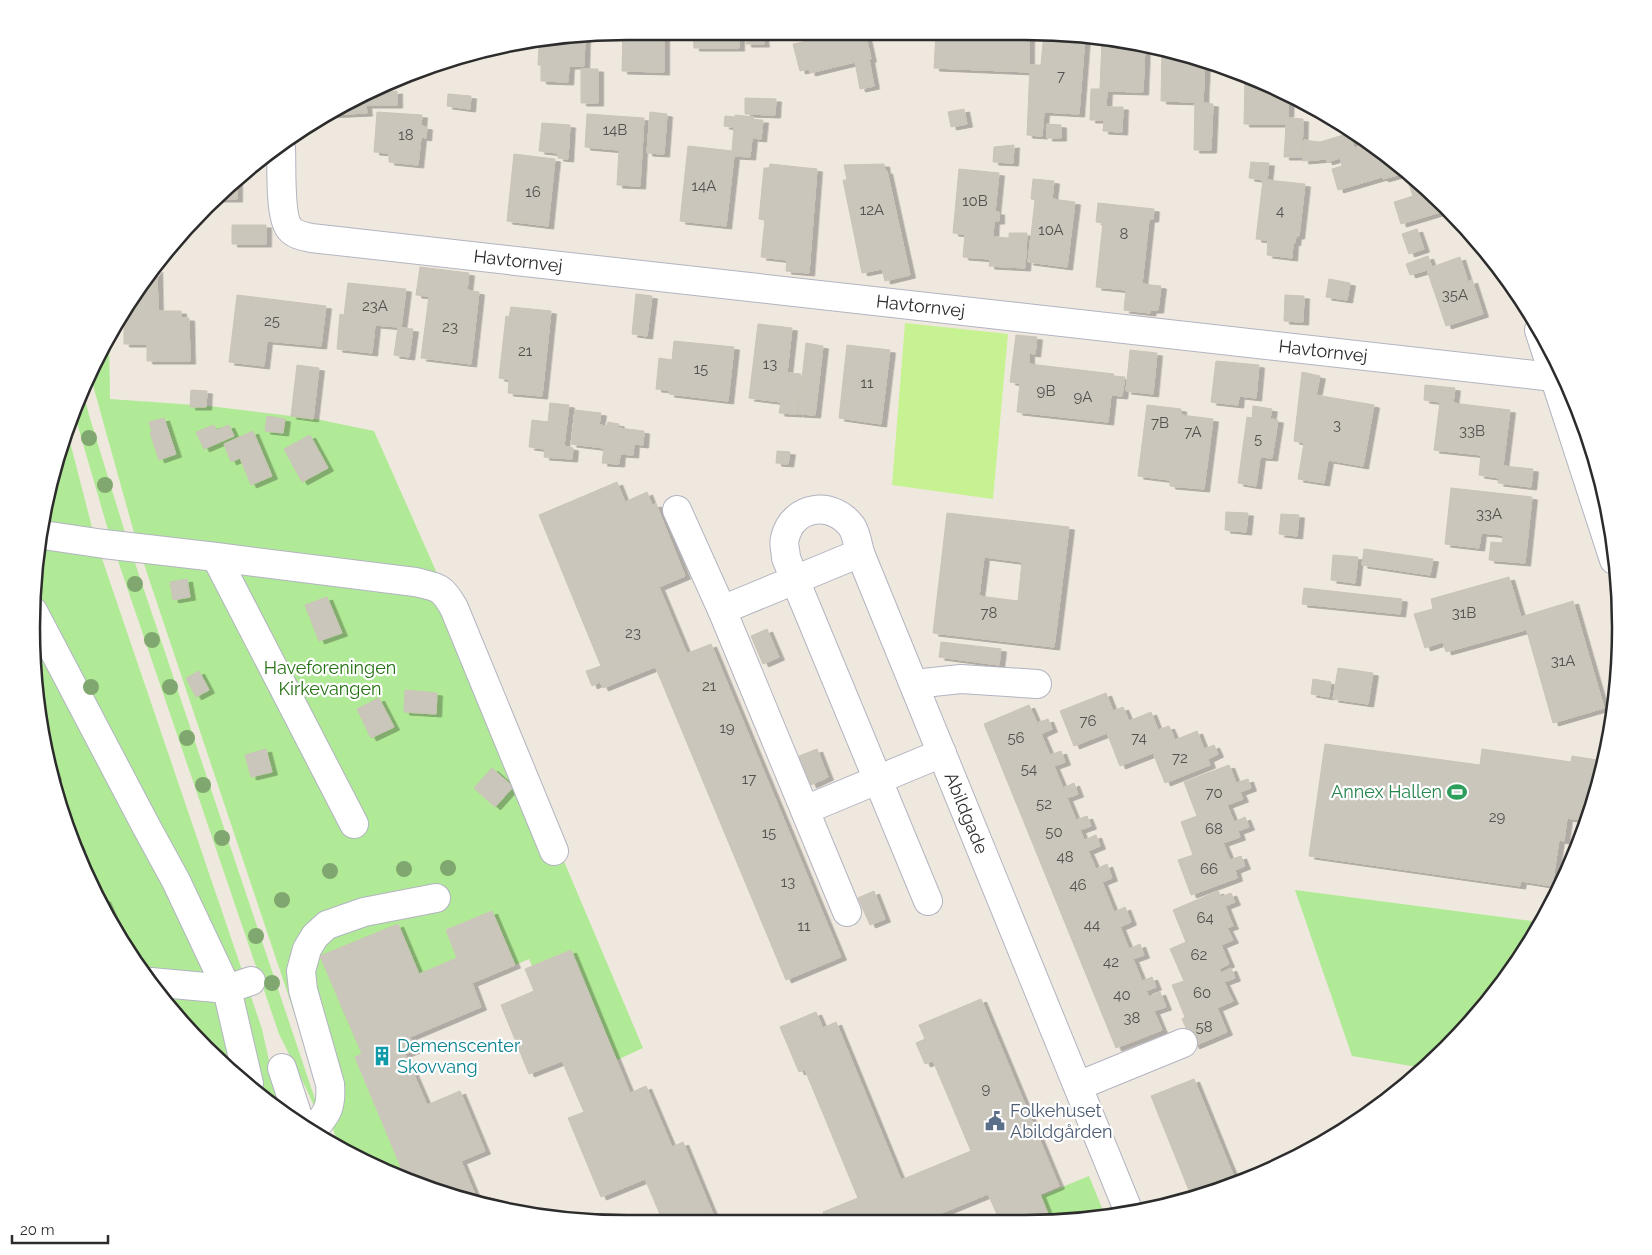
<svg xmlns="http://www.w3.org/2000/svg" width="1652" height="1255" font-family="Raleway,sans-serif">
<defs>
<filter id="shadow"><feDropShadow dx="5.5" dy="3" stdDeviation="0" flood-color="#0004"/></filter>
</defs>
<rect width="100%" height="100%" fill="#efe8de"/>
<path fill="#b1ea96" d="M109,334L110,399L209,406L316,419L374,431L555,840L643,1048L617,1060L571,950L532,966L529,959L515,965L492,911L446,930L457,958L419,974L398,924L321,956L362,1054L355,1058L405,1177L338,1144L136,540L91,378Z
M84,395L89,415L127,539L110,537L75,416Z
M68,434L94,535L262,1029L280,1110L206,1049L132,959L63,819L43,744L31,628L51,473Z
M116,555L133,557L317,1105V1113C306,1086 292,1061 279,1034Z
M1295,890L1540,922L1520,959L1446,1049L1423,1068L1352,1056Z
M1089,1176L1106,1218L1049,1219L1040,1196Z"/>
<path fill="#c7f291" d="M905,323L1008,334L993,499L892,485Z"/>
<path fill="#cac6bc" stroke="#cbc4b7" fill-rule="evenodd" filter="url(#shadow)" d="M664,31V72L622,71L623,32Z
M693,31L739,32V48H694Z
M746,32H762L764,44H746Z
M801,32H865L871,59H869L874,86L860,89L855,62L810,73L809,69L800,71L793,44L803,42Z
M936,32H1014V37L1029,38V72L934,68Z
M1044,32L1063,33L1085,36L1079,114L1044,112L1042,136L1027,135L1030,65H1041Z
M585,37L584,66H569L568,82L541,81V65H538L539,43Z
M1102,39L1145,46L1143,92L1107,91L1106,107H1123L1122,132L1103,131L1104,120H1090L1091,89H1100Z
M1162,49L1179,52L1205,61L1203,103L1213,104L1211,150H1194L1195,102L1161,101Z
M581,69H598V103H581Z
M1245,77L1289,93L1288,118L1303,119L1302,157H1284L1286,124H1244Z
M397,91V105H366L367,113L324,115L329,111L374,93Z
M448,94L471,96L470,109L447,106Z
M745,98L776,99L775,115L745,114Z
M964,109L967,124L951,127L948,112Z
M377,112L422,115L421,126L427,127L426,138L421,137L418,165L389,162V153L374,152Z
M650,112L667,114L664,154L647,153Z
M587,114L644,118L640,186L617,185L619,150L585,147Z
M735,115L754,117L753,120H763L761,139L752,138L750,157L734,156L726,226L680,221L688,146L732,151L734,127L724,126L725,116L735,117Z
M542,123L570,125L568,159L558,158V153L539,151Z
M1047,124L1061,125V138H1047Z
M1350,133L1354,148L1370,144L1381,152L1387,154L1447,210L1401,224L1394,202L1413,196L1405,173L1383,179L1382,177L1338,190L1332,169L1342,166L1340,158L1327,162L1326,159L1303,161L1304,140L1320,142Z
M1014,145L1013,163L993,162L994,147Z
M514,154L555,159L548,226L507,221Z
M1251,162L1269,163L1267,180L1305,184L1299,236H1296L1295,243L1293,242L1292,258L1267,255L1268,240L1256,239L1263,180L1249,178Z
M770,164L817,169L809,273L786,271L787,260L761,257L765,220L759,219L764,168H769Z
M884,164L885,171H887L910,275L885,281L882,269L862,273L843,180H847L844,165Z
M959,169L999,173L995,212H999V221H994L993,237L1009,238V233H1027L1025,268L989,266L990,259L963,257L965,234L953,233Z
M1033,179L1054,181L1052,199L1075,202L1067,267L1028,262L1035,200L1031,199Z
M237,182V199H215Z
M1098,203L1154,209L1153,219H1149L1142,284L1161,286L1158,310H1151L1150,313L1124,310L1126,290L1096,287L1103,223L1096,222Z
M232,225H266V244H232Z
M1417,229L1424,249L1409,254L1402,234Z
M1428,256L1432,267L1460,257L1468,282L1472,280L1483,314L1446,326L1427,270L1410,275L1406,264Z
M420,267L469,273L467,290L479,292L471,364L421,358L429,296L416,295Z
M157,269L158,311H181V318H189L190,361H147V344H124V313Z
M1329,279L1350,283L1347,300L1326,297Z
M348,283L406,289L401,328L413,329L409,357L394,355L398,327L375,325L372,353L337,349L340,314L344,315Z
M636,294L652,296L647,336L632,334Z
M237,295L326,306L321,346L267,341L264,366L229,362Z
M1285,295L1304,296L1303,322L1284,321Z
M511,307L551,311L542,396L508,393L509,379L499,378L506,316L509,317Z
M758,324L792,328L787,373L801,374L797,414L779,413L781,402L749,398Z
M1016,335L1037,337L1035,354L1029,353V364L1114,374L1113,376L1125,377L1122,396L1111,395L1108,422L1017,412L1020,383L1010,382Z
M674,341L734,347L728,401L669,394V390L656,389L659,358L672,360Z
M806,343L823,346L815,415L798,414Z
M847,345L890,350L881,424L839,418Z
M1130,350L1157,353L1153,394L1126,391Z
M1216,361L1259,365L1256,398L1239,396L1238,405L1211,402Z
M297,365L319,368L313,419L291,416Z
M1302,372L1320,376L1316,395L1374,405L1363,466L1328,460L1324,483L1298,479L1304,443L1294,441Z
M1425,385L1455,388L1453,403L1510,410L1503,466L1533,469L1531,487L1498,483L1499,478L1479,475L1481,455L1434,450L1440,402L1424,400Z
M191,390L207,391L206,407H190Z
M550,403L569,405L564,446L573,448L572,459L544,457L545,449L529,447L532,420L548,422Z
M1147,405L1181,409V415L1213,419L1204,489L1170,486V480L1138,476Z
M1253,406L1272,409L1270,419L1278,420L1272,458L1260,457L1256,486L1238,483L1247,417L1252,418Z
M575,410L601,413L599,425L607,426L608,422L619,424L618,428L644,431L643,445L634,444L633,455L620,454L619,464L602,463L604,448L571,444Z
M267,416L285,419L283,433L265,431Z
M164,418L176,454L159,460L150,433L152,432L149,422Z
M214,425L216,430L229,425L234,436L204,449L196,432Z
M253,431L272,476L251,485L240,458L231,462L224,444Z
M310,435L328,468L302,482L284,449Z
M777,451L790,452L788,464L776,463Z
M617,482L625,502L647,492L652,505L656,504L685,576L659,587L687,654L603,688L600,682L592,686L586,671L601,666L539,515Z
M1451,488L1532,497L1525,563L1489,560L1491,542L1502,543L1503,535L1481,533L1479,548L1445,544Z
M1226,512L1248,513L1246,532L1225,530Z
M947,513L1069,527L1054,647L933,633ZM984,557L1022,562L1018,601L979,596Z
M1281,514L1299,515L1297,536L1279,534Z
M1364,549L1433,559L1430,575L1362,565Z
M1333,555L1358,557L1355,583L1331,580Z
M1509,577L1521,617L1573,601L1604,708L1553,723L1526,628L1525,630L1446,652L1443,642L1425,648L1414,614L1433,609L1431,599Z
M187,579L190,597L173,600L170,582Z
M1304,588L1402,599L1400,614L1302,604Z
M327,597L342,633L319,641L305,605Z
M767,629L779,657L763,664L751,636Z
M941,642L1001,649L999,665L939,657Z
M711,644L841,957L786,980L655,666Z
M1338,668L1373,673L1368,704L1333,699Z
M199,671L209,690L196,697L186,678Z
M1313,679L1331,682L1329,697L1311,694Z
M405,690L437,693L436,714L404,712Z
M1106,693L1113,711L1123,707L1129,721L1151,712L1158,730L1169,726L1175,740L1197,731L1204,749L1214,745L1218,754L1208,759L1210,765L1165,783L1153,753L1120,766L1107,733L1074,746L1060,711Z
M379,698L394,727L371,738L357,709Z
M1029,705L1037,723L1048,719L1052,729L1041,734L1050,755L1061,751L1065,762L1054,766L1063,788L1074,783L1078,794L1067,798L1076,820L1087,816L1091,826L1080,830L1084,840L1096,835L1100,846L1088,851L1096,869L1107,864L1112,878L1102,882L1114,912L1125,907L1131,922L1120,927L1129,949L1140,944L1144,955L1133,959L1142,981L1152,977L1156,987L1146,991L1149,997L1160,992L1166,1007L1154,1011L1162,1030L1116,1048L984,724Z
M1325,744L1480,765L1482,749L1571,762L1572,756L1604,761L1586,821L1567,818L1564,841L1559,840L1552,886L1521,881L1520,886L1309,856Z
M266,749L272,772L251,777L245,755Z
M817,749L828,777L811,785L799,756Z
M46,757H48L56,777L52,778Z
M1229,765L1236,783L1248,779L1251,788L1240,792L1243,799L1227,805L1234,822L1245,817L1249,827L1238,831L1240,837L1223,843L1230,860L1241,856L1245,866L1235,870L1237,878L1191,895L1178,860L1193,855L1181,822L1197,816L1184,782Z
M492,768L513,787L495,807L474,788Z
M72,832L80,849L78,850L70,833Z
M874,891L885,919L870,925L858,898Z
M1218,891L1221,897L1231,893L1235,902L1225,906L1233,926L1227,928L1233,940L1221,945L1229,964L1219,969L1221,973L1231,968L1235,978L1224,982L1233,1001L1217,1008L1227,1032L1194,1046L1182,1019L1185,1017L1172,985L1184,981L1170,949L1186,942L1173,910Z
M102,899H105L116,924H115Z
M492,911L515,965L472,983L481,1007L410,1037L415,1050L405,1054L427,1105L460,1091L485,1151L461,1161L478,1202L436,1192L405,1177L355,1057L362,1054L320,956L398,924L419,974L457,958L446,930Z
M571,950L630,1093L646,1086L672,1147L683,1142L715,1219H662L645,1179L601,1197L568,1118L584,1112L562,1061L529,1074L501,1005L534,991L525,969Z
M981,999L1059,1186L1040,1194L1050,1219H999L988,1194L927,1219H818L825,1216L823,1212L858,1198L805,1070L799,1072L780,1027L816,1012L823,1028L836,1022L901,1180L971,1151L933,1061L925,1064L916,1043L925,1039L919,1025Z
M1194,1079L1236,1182L1216,1192L1192,1198L1151,1096Z"/>
<g fill="none" stroke-linecap="round" stroke-linejoin="round">
<defs>
<g id="minor">
<path id="s1" d="M281,148C282,165 279,217 290,229C295,235 303,236 311,238L1553,377"/>
<path d="M1539,330L1614,560"/>
<path d="M677,510L722,610L847,912"/>
<path d="M43,535L104,544L216,557L415,582C437,587 442,586 454,608L554,851"/>
<path d="M216,557L354,824"/>
<path d="M722,610L860,553"/>
<path d="M33,611L146,826L176,881L227,989L249,1084"/>
<path d="M914,684L961,679L1037,684"/>
<path d="M805,810L942,753"/>
<path id="s2" d="M928,901L786,558C786,552 783,544 785,538C793,505 833,500 852,527C856,533 858,545 860,553L1129,1212"/>
<path d="M151,982L227,989L251,981"/>
<path d="M282,1068L301,1126"/>
<path d="M1078,1086L1183,1043"/>
<path d="M312,1131C327,1114 332,1108 330,1084L303,990L301,971L307,949L315,936L327,925L364,912L436,898"/>
</g>
</defs>
<use href="#minor" stroke="#b2b4c1" stroke-width="30"/>
<use href="#minor" stroke="#fff" stroke-width="28"/>
</g>
<g fill="#80a76f">
<circle cx="89" cy="438" r="8"/>
<circle cx="105" cy="485" r="8"/>
<circle cx="135" cy="584" r="8"/>
<circle cx="152" cy="640" r="8"/>
<circle cx="91" cy="687" r="8"/>
<circle cx="170" cy="687" r="8"/>
<circle cx="187" cy="738" r="8"/>
<circle cx="203" cy="785" r="8"/>
<circle cx="222" cy="838" r="8"/>
<circle cx="448" cy="868" r="8"/>
<circle cx="404" cy="869" r="8"/>
<circle cx="330" cy="871" r="8"/>
<circle cx="282" cy="900" r="8"/>
<circle cx="256" cy="936" r="8"/>
<circle cx="272" cy="983" r="8"/>
</g>
<defs>
<symbol id="stadium-bare" viewBox="-9 -9 18 18"><path d="M0-5a6.5 5 0 1 0 0 10a6.5 5 0 1 0 0-10ZM-3.5-1.8h7v3.6h-7Z" fill="#2e9e5b" stroke="#fff" stroke-width="2.5" paint-order="stroke"/></symbol>
<symbol id="building-bare" viewBox="-9 -9 18 18"><path d="M-4-6H4V6H1V3H-1V6H-4ZM-2.5-4.3h1.7v1.8h-1.7ZM.8-4.3h1.7v1.8H.8ZM-2.5-1h1.7V.8h-1.7ZM.8-1h1.7V.8H.8Z" fill="#0f9aa8" stroke="#fff" stroke-width="2.5" paint-order="stroke"/></symbol>
<symbol id="civic-bare" viewBox="-9 -9 18 18"><path d="M-.6-6.5H3V-4.5H.6V-3L4-1V1h2V6H-6V1h2V-1L-.6-3ZM-1.2 2.5V6h2.4V2.5Z" fill="#5c6f8a" stroke="#fff" stroke-width="2.5" paint-order="stroke"/></symbol>
</defs>
<g fill-rule="evenodd">
<use href="#stadium-bare" x="1443" y="778" width="28" height="28"/>
<use href="#building-bare" x="368" y="1042" width="28" height="28"/>
<use href="#civic-bare" x="981" y="1107" width="28" height="28"/>
</g>
<g text-anchor="middle" stroke-width="4.5" stroke-linejoin="round" paint-order="stroke">
<g font-size="15" fill="#545250">
<text x="1061" y="81">7</text>
<text x="615" y="135">14B</text>
<text x="406" y="140">18</text>
<text x="704" y="191">14A</text>
<text x="533" y="197">16</text>
<text x="975" y="206">10B</text>
<text x="872" y="215">12A</text>
<text x="1280" y="216">4</text>
<text x="1051" y="235">10A</text>
<text x="1124" y="239">8</text>
<text x="1455" y="300">35A</text>
<text x="375" y="311">23A</text>
<text x="272" y="326">25</text>
<text x="450" y="332">23</text>
<text x="525" y="356">21</text>
<text x="770" y="369">13</text>
<text x="701" y="374">15</text>
<text x="867" y="388">11</text>
<text x="1046" y="396">9B</text>
<text x="1083" y="402">9A</text>
<text x="1160" y="428">7B</text>
<text x="1337" y="430">3</text>
<text x="1472" y="436">33B</text>
<text x="1193" y="437">7A</text>
<text x="1258" y="444">5</text>
<text x="1489" y="519">33A</text>
<text x="989" y="618">78</text>
<text x="1464" y="618">31B</text>
<text x="633" y="638">23</text>
<text x="1563" y="666">31A</text>
<text x="709" y="691">21</text>
<text x="1088" y="726">76</text>
<text x="727" y="733">19</text>
<text x="1016" y="743">56</text>
<text x="1139" y="743">74</text>
<text x="1180" y="763">72</text>
<text x="1029" y="774">54</text>
<text x="749" y="784">17</text>
<text x="1214" y="798">70</text>
<text x="1044" y="809">52</text>
<text x="1497" y="822">29</text>
<text x="1214" y="834">68</text>
<text x="1054" y="837">50</text>
<text x="769" y="838">15</text>
<text x="1065" y="862">48</text>
<text x="1209" y="874">66</text>
<text x="788" y="887">13</text>
<text x="1078" y="890">46</text>
<text x="1205" y="923">64</text>
<text x="1092" y="930">44</text>
<text x="804" y="931">11</text>
<text x="1199" y="960">62</text>
<text x="1111" y="967">42</text>
<text x="1202" y="998">60</text>
<text x="1122" y="1000">40</text>
<text x="1132" y="1023">38</text>
<text x="1204" y="1032">58</text>
<text x="986" y="1094">9</text>
</g>
<g font-size="18" fill="#2c2c2c" stroke="#fff">
<text dy="6" stroke="none"><textPath href="#s1" startOffset="314">Havtornvej</textPath></text>
<text dy="6" stroke="none"><textPath href="#s1" startOffset="719">Havtornvej</textPath></text>
<text dy="6" stroke="none"><textPath href="#s1" startOffset="1124">Havtornvej</textPath></text>
<text dy="6" stroke="none"><textPath href="#s2" startOffset="786">Abildgade</textPath></text>
</g>
<g font-size="18" fill="#267214" stroke="#fff">
<text x="330" y="674">Haveforeningen<tspan x="330" dy="21">Kirkevangen</tspan></text>
</g>
<g font-size="18" fill="#27864d" stroke="#fff" text-anchor="end">
<text x="1442" y="798">Annex Hallen</text>
</g>
<g font-size="18" fill="#0d838f" stroke="#fff" text-anchor="start">
<text x="397" y="1052">Demenscenter<tspan x="397" dy="21">Skovvang</tspan></text>
</g>
<g font-size="18" fill="#4e5e75" stroke="#fff" text-anchor="start">
<text x="1010" y="1117">Folkehuset<tspan x="1010" dy="21">Abildgården</tspan></text>
</g>
</g>
<path d="M0 0H1652V1255H0ZM627 40H1025A587 587 0 0 1 1612 627V628A587 587 0 0 1 1025 1215H627A587 587 0 0 1 40 628V627A587 587 0 0 1 627 40Z" fill="#fff" fill-rule="evenodd"/>
<path fill="none" stroke="#2c2c2c" stroke-width="2.5" d="M627 40H1025A587 587 0 0 1 1612 627V628A587 587 0 0 1 1025 1215H627A587 587 0 0 1 40 628V627A587 587 0 0 1 627 40Z"/>
<path d="M12 1235v8h96v-8" fill="none" stroke="#2c2c2c" stroke-width="2.5"/>
<text x="20" y="1235" font-size="15" fill="#2c2c2c" stroke="#ffffff" stroke-width="4" paint-order="stroke">20 m</text>
</svg>
